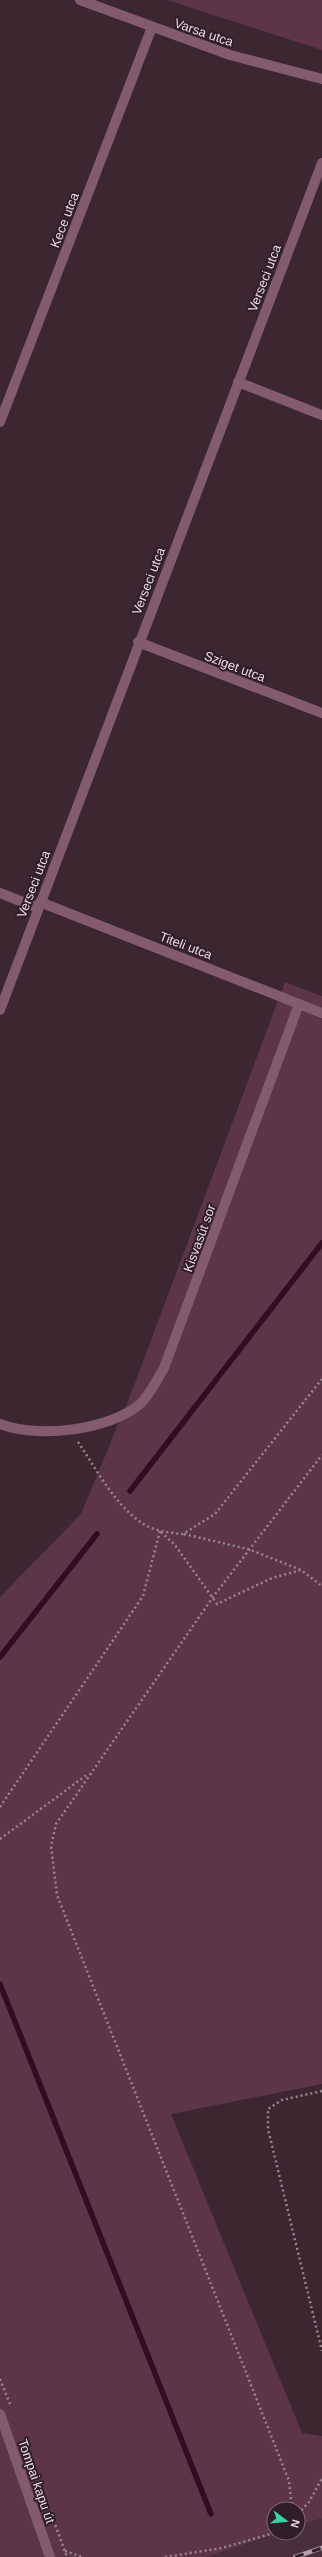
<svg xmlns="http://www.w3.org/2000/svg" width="322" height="2557" font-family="Helvetica,sans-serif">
<rect width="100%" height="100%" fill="#3c2731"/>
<path fill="#492e3b" d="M322,2518V2557H207L278,2533H298V2526Z"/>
<path fill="#5c3549" d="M167,0H322V50Z
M285,982L322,996V2084L171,2114L302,2433L322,2436V2518L298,2526V2509H274V2533H278L207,2557H0V1597L81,1514L132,1391Z"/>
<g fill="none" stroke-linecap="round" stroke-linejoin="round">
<path stroke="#330c22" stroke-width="5.5" d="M130,1491L322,1243
M0,1657L97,1534
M0,1984L211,2514"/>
<path stroke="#98878f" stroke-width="2.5" stroke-dasharray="2 3" stroke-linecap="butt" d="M78,1442C97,1470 114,1504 142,1523C154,1531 169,1533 183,1534L215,1514L322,1379
M161,1532L175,1545L217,1604L272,1578L301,1570L322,1586
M184,1534L248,1549L301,1570
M0,1807L143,1596L160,1531
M0,1839L88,1774
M322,2091L282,2100L268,2109V2129L322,2351
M0,2379L10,2404
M45,2497L67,2557
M292,2509L289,2481L57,1895L51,1846L56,1824L213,1597L322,1455
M298,2514L309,2502L322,2478
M65,2551L82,2557
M165,2557L222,2548L274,2533"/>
<path stroke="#835b6f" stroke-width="10" d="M80,0L230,55L322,79
M238,382L322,415
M0,422L152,27
M138,642L322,713
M0,893L38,908
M40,902L322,1013
M0,1010L322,163
M0,1424C37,1439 110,1430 140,1404C150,1395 157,1379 164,1368L299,1004"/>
<path stroke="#835b6f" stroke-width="10" d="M0,2414L50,2557"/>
<defs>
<path id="rail" d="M295,2557L322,2548"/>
</defs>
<use href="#rail" stroke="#b3a2aa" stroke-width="4.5"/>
<use href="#rail" stroke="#311d27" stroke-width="3" stroke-dasharray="9" stroke-linecap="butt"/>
</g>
<g text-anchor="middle" stroke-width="4" stroke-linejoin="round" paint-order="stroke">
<g font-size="13" fill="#e9dbe2" stroke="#311d27">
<text transform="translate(204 32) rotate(19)" y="5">Varsa utca</text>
<text transform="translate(64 220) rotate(-69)" y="5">Kece utca</text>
<text transform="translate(264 278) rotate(-69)" y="5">Verseci utca</text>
<text transform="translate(148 581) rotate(-69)" y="5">Verseci utca</text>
<text transform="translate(235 666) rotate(21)" y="5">Sziget utca</text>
<text transform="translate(33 884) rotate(-69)" y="5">Verseci utca</text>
<text transform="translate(186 945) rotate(21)" y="5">Titeli utca</text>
<text transform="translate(199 1238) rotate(-70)" y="5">Kisvasút sor</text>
<text transform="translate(37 2481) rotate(71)" y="5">Tompai kapu út</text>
</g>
</g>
<g transform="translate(286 2521) rotate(106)"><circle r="19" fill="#311d27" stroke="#7b6972"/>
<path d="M0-3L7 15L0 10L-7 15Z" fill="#35d4a7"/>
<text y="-6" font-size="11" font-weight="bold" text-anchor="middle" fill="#e9dbe2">N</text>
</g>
</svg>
